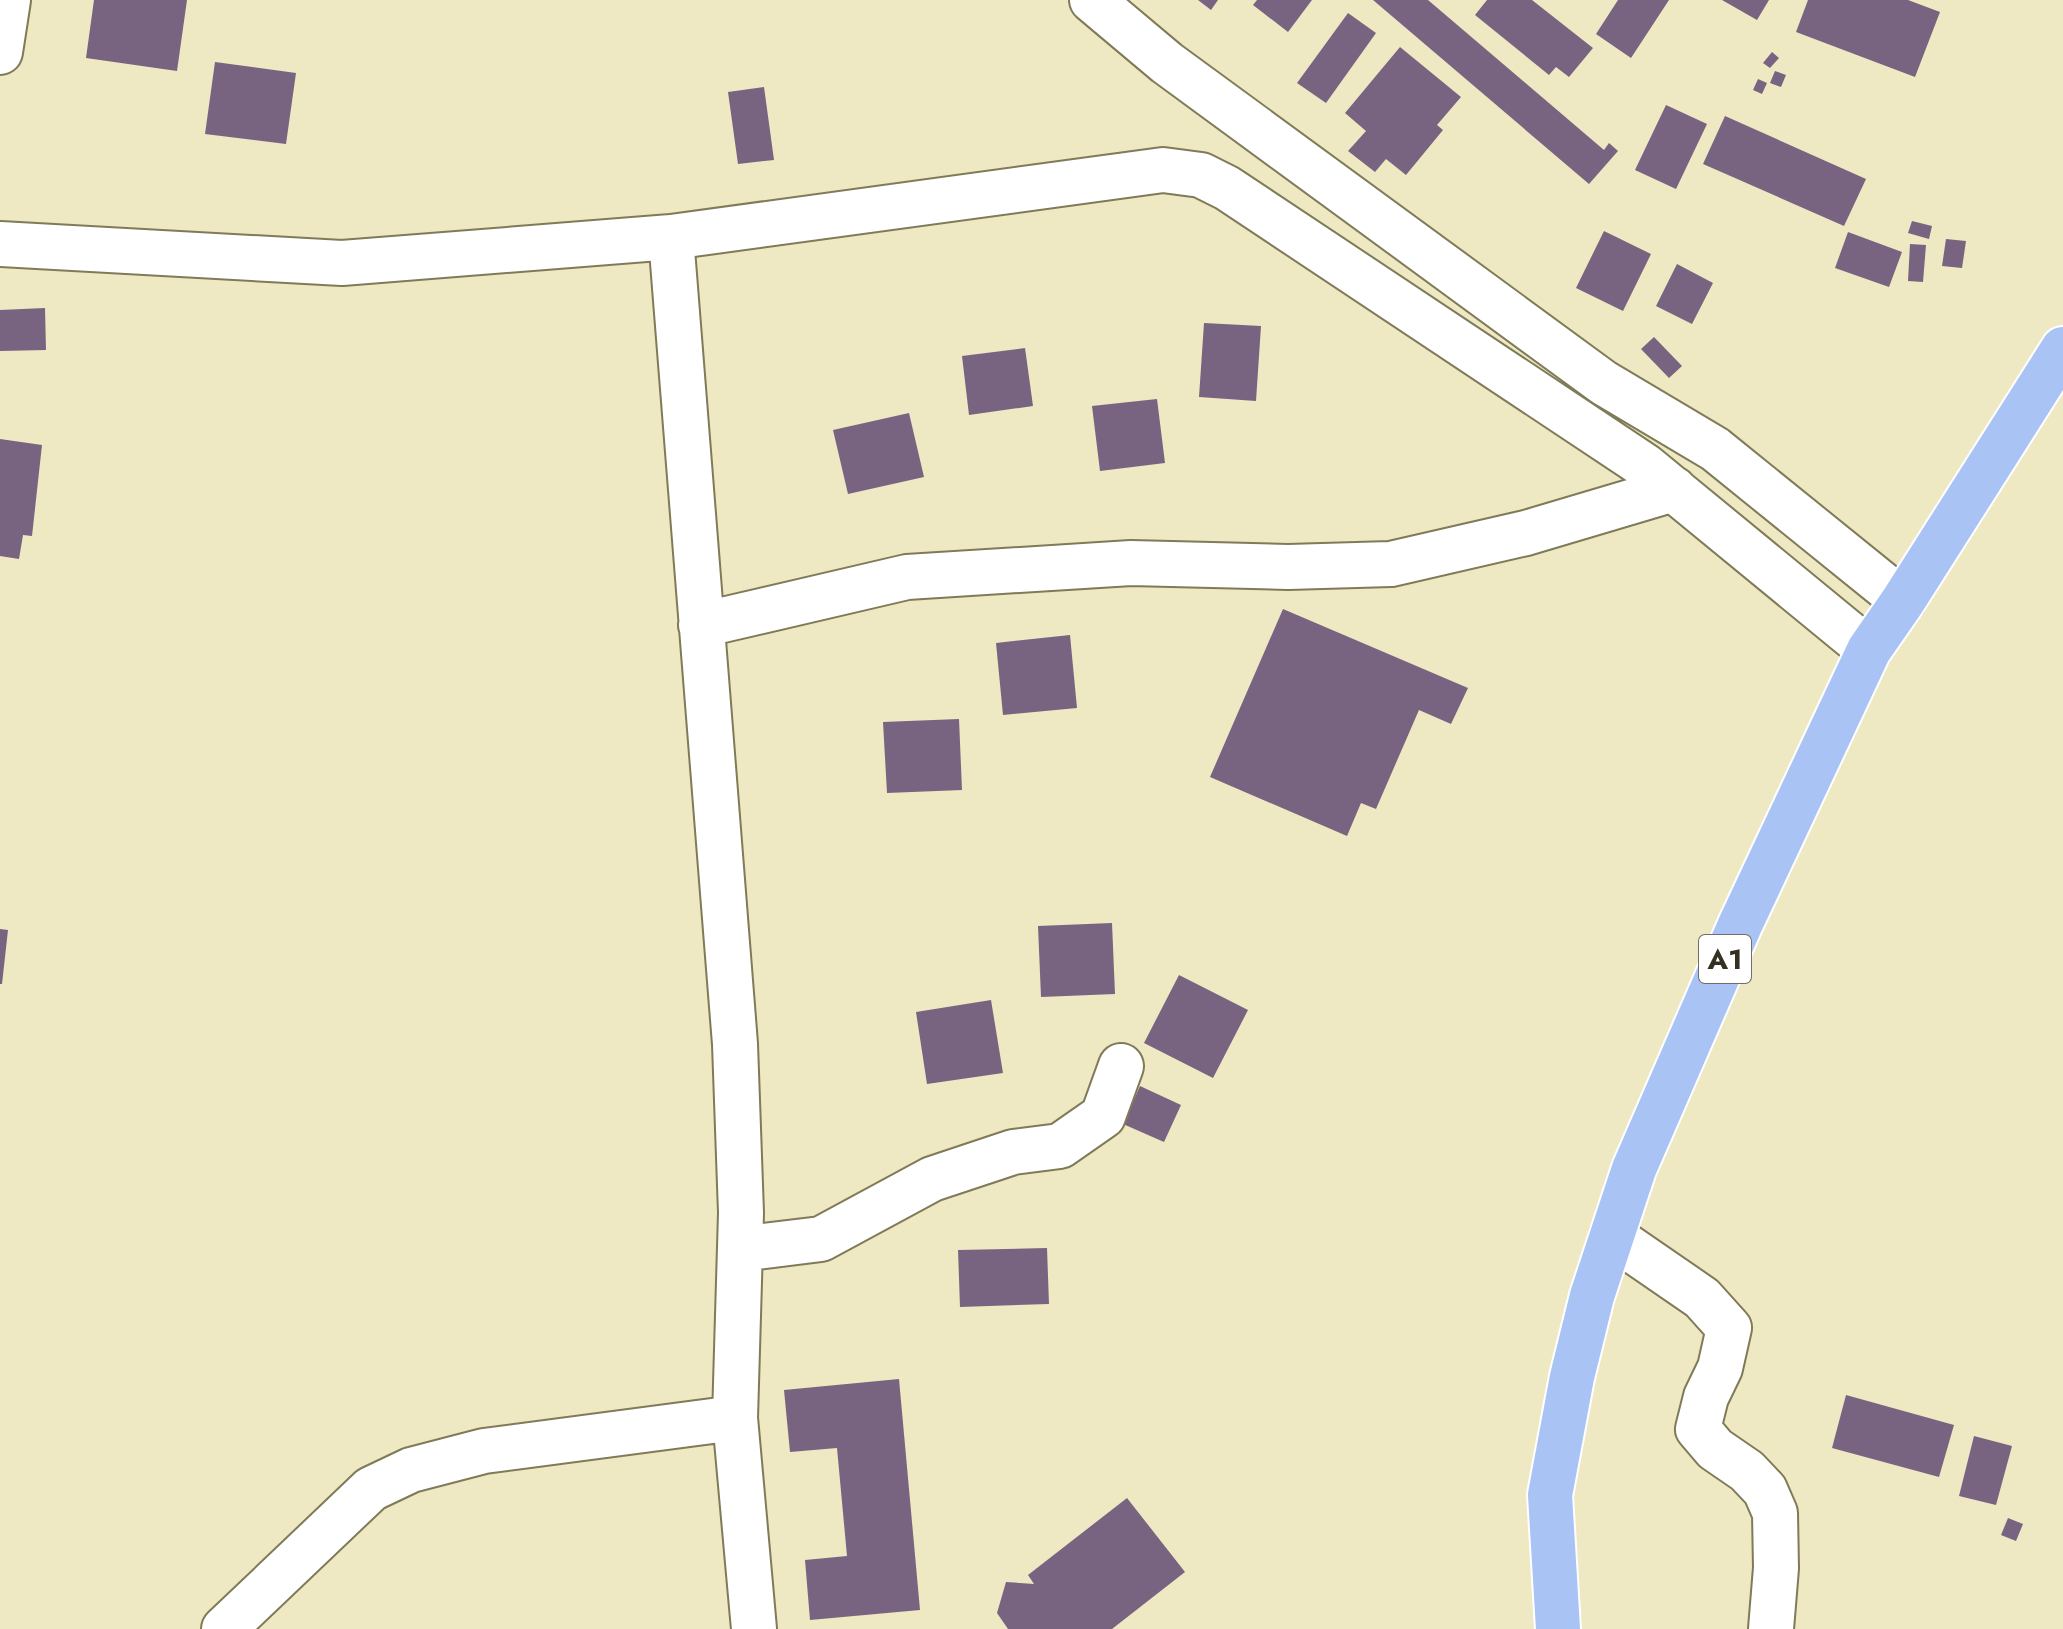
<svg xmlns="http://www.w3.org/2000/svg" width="2063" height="1629" font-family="Jost,sans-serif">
<rect width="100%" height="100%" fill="#eee8c3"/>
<path fill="#786481" d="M94,0H187L177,71L86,58Z
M1198,0H1218L1211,10Z
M1257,0H1312L1288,32L1253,5Z
M1373,0H1428L1604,150L1609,143L1618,151L1589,184Z
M1487,0H1532L1593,48L1569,77L1556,67L1549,75L1475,15Z
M1618,0H1669L1631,58L1596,34Z
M1722,0H1769L1757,20Z
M1808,0H1908L1940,12L1915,77L1796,32Z
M1348,13L1376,33L1326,103L1297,83Z
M1400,47L1461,97L1437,125L1443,130L1406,175L1386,159L1375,172L1348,151L1366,131L1345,113Z
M1772,52L1779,58L1770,68L1763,63Z
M215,62L296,73L286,144L205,134Z
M1775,71L1786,75L1781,87L1770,83Z
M1758,79L1767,83L1762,94L1753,90Z
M764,87L774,160L738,164L728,92Z
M1666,105L1707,124L1676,189L1635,170Z
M1725,116L1866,179L1844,226L1703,164Z
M1912,221L1932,226L1929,239L1908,233Z
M1604,231L1651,254L1623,311L1576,288Z
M1848,232L1902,252L1889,287L1835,268Z
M1946,239L1966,241L1962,268L1942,266Z
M1910,244L1926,245L1923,282L1908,281Z
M1677,264L1713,283L1692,324L1656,306Z
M45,308L46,350L0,351V310Z
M1204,323L1261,326L1256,401L1199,397Z
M1654,337L1682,366L1669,378L1641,349Z
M1025,348L1033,406L969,415L962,356Z
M1157,399L1165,463L1100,471L1092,406Z
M909,413L924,477L848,494L833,430Z
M0,439L42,445L32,536L23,535L19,559L0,556Z
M1283,609L1468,688L1451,724L1419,710L1376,809L1361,803L1347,836L1210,777Z
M1070,635L1077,708L1003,715L996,643Z
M959,719L962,790L887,793L883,722Z
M1112,923L1115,994L1041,997L1038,926Z
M0,929L8,930L2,984H0Z
M1179,975L1248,1010L1213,1078L1144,1043Z
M991,1000L1003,1073L927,1084L916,1012Z
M1140,1086L1181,1105L1164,1142L1123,1124Z
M1047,1248L1049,1304L960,1307L958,1250Z
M899,1379L920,1610L810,1620L805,1560L847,1556L837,1448L790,1452L784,1390Z
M1846,1395L1954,1425L1939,1477L1832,1448Z
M1974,1436L2012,1446L1996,1505L1959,1496Z
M1127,1498L1185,1572L1112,1629H1008L997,1613L1006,1582L1034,1584L1028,1575Z
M2008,1518L2023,1524L2016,1541L2001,1535Z"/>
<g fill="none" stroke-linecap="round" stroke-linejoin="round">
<defs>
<path id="minor" d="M1092,0L1167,63L1604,383L1715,449L1903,601
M0,52L8,0
M671,237L735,1044L741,1213L735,1418L754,1629
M0,244L342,263L671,237L1163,170L1201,175L1227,188L1645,466L1869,650
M701,625L907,577L1131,563L1288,567L1391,564L1526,533L1674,489
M1612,1236L1702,1298L1729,1328L1720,1368L1706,1397L1698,1429L1715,1449L1747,1471L1765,1490L1775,1513L1776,1568L1771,1629
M740,1249L821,1239L932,1179L1013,1152L1060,1146L1103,1116L1121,1066
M224,1629L371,1489L411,1470L484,1451L735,1418"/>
<path id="highway" d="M1558,1629L1550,1495L1572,1377L1592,1296L1634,1169L1740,925L1869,650L1903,601L2063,349"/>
</defs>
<use href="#minor" stroke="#7f7a58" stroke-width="48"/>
<use href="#highway" stroke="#fff" stroke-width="48"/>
<use href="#minor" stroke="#fff" stroke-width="44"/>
<use href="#highway" stroke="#aac3f5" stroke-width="44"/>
</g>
<g text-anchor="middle" stroke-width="8" stroke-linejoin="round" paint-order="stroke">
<rect fill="#fff" stroke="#716f65" stroke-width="2" x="1699" y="935" width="52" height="48" rx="6"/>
<g font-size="28" font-weight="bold" fill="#343123">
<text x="1725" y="969">A1</text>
</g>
</g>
</svg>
